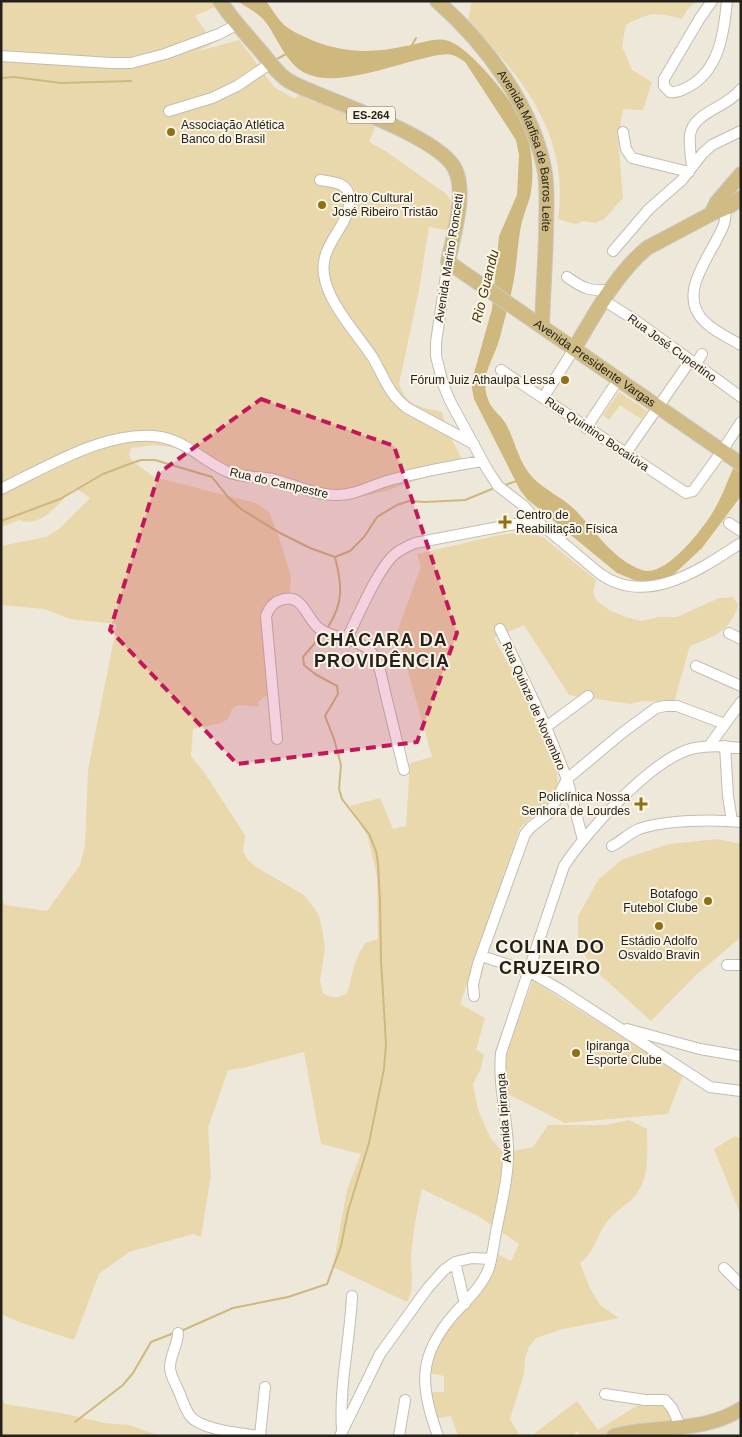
<svg xmlns="http://www.w3.org/2000/svg" width="742" height="1437" font-family="Helvetica,sans-serif">
<rect width="100%" height="100%" fill="#eee8da"/>
<path fill="#e9d8ac" d="M1,1H216L219,5L195,16L214,43L195,52L239,40L274,87L295,99L302,91L312,101L352,113L375,127L369,142L384,150L445,193C458,208 456,213 452,231L429,227L419,290L399,384C407,407 421,407 442,412L446,427L464,464L386,491L349,499L254,477L178,448L155,445L131,448L129,454L132,461L154,477L256,503L269,512L279,537L291,577L289,600L277,606L268,619L275,694L265,696L258,702L259,707L240,705L233,707L228,719L221,723L193,729L191,756L204,772L245,835L243,851L248,860L256,867L304,895L317,912L321,923L325,947L320,981L323,993C332,999 337,998 346,994C350,987 350,981 352,974C354,963 360,952 365,943L378,939L377,876L368,837L350,806L380,798L393,829L406,826L410,763L432,757L397,632L421,566L417,554L499,535L524,532L543,537L596,580L593,592L597,601L609,610L626,617L641,621L659,617H677L719,598L733,597L738,605C731,631 713,637 690,646L674,702L642,701L630,704L569,695L524,625L494,638L543,727L556,763L558,785L555,795L520,828L460,1004L485,1018L476,1050L484,1054L481,1068L473,1084L475,1095L479,1112L491,1139L504,1153L533,1147L548,1125H605L629,1120L647,1129C647,1150 650,1176 637,1193C629,1204 615,1211 607,1222C596,1236 595,1252 580,1263L589,1286L600,1305L619,1318L563,1329L536,1338L529,1347L525,1358L524,1374L510,1419L520,1436H458L451,1416L432,1419L426,1392H444V1376L428,1373L440,1340L484,1284L491,1273L497,1254L511,1261L519,1244L478,1216L422,1189C417,1210 413,1234 411,1255C411,1270 415,1288 407,1302L333,1267L347,1189L361,1154L321,1144L304,1052L243,1068L228,1070L208,1128L211,1175L201,1237L193,1234L129,1252L99,1274L74,1340L19,1322L1,1314V899L5,905L47,911L80,865L85,845L88,770L117,624L70,619L44,609L1,605V546L46,537L60,528L90,498L77,489H73C60,502 41,529 19,520L1,527Z
M473,1H697L687,10L682,19C657,12 649,12 626,25L622,46L632,70L652,82L643,110L623,109L618,137L623,198L604,219L595,223L584,221L575,224L558,219C570,136 523,77 468,22L471,5Z
M619,392L647,411L641,419L620,405L609,420L603,415Z
M718,839L741,844V937L696,975L651,1021L598,973L578,946V916L598,880L623,859L669,844Z
M533,981L683,1075L668,1114L565,1123L508,1094L504,1058Z
M735,1136L741,1139V1216L714,1149Z
M657,1396L682,1429L611,1436H581L578,1431L571,1436H531L577,1401L598,1430L635,1407Z
M1,1397L5,1404L61,1413L104,1423L129,1425L160,1436H1Z"/>
<path fill="#cfb87e" d="M237,1H266C272,9 277,18 284,25C290,30 298,34 305,37C339,53 369,54 406,46C418,44 438,36 449,41C470,49 502,89 514,107C531,132 536,168 530,197C527,207 523,216 521,226C517,246 517,268 512,289C509,305 504,321 500,337C494,361 478,375 489,402C493,411 503,417 507,426C516,444 519,463 533,478C545,490 561,497 573,508C594,528 611,559 642,570C665,578 700,532 711,515C721,500 727,482 734,466L741,471V496L702,548L673,575L658,582H639L617,573L527,499L520,490L474,399L472,389V380L492,309L499,236L517,195L519,155L516,140L465,62C462,60 458,57 455,56C447,52 434,56 425,58C393,65 341,86 310,75C288,68 279,41 267,24C259,13 248,8 237,1Z"/>
<g fill="none" stroke-linecap="round" stroke-linejoin="round">
<path stroke="#cfb87e" stroke-width="2" d="M411,47L416,38
M275,60L288,53
M1,78L14,77L61,83L131,81
M505,485L517,481
M1,521L60,499L103,474L132,463L141,460H155L212,477L228,497L241,509L280,533L310,548L335,557L350,551L364,537L377,517L397,505L409,501L425,502L465,500L492,489
M328,627C344,602 342,585 335,557
M181,1331L233,1308L288,1297L327,1284L341,1246L348,1211L369,1143L384,1069L386,1044L381,960L380,901L378,863L376,851L369,834L342,799L339,789L341,765L334,739L325,716L338,694L337,686L315,674L304,665L303,657L321,636
M75,1422L123,1385L133,1373L151,1342L174,1333"/>
<defs>
<path id="minor" d="M712,1L700,18L664,79V86L670,92C677,93 682,90 688,87C719,71 724,33 727,1
M1,56L111,63H131L165,54L219,34L238,24
M169,111L212,98L237,86L271,63
M623,132L626,149L632,158L689,172
M692,167C691,157 689,145 690,135C693,112 727,108 741,89
M320,180C332,182 348,182 349,197C352,220 330,236 325,257C315,291 356,331 373,358C384,377 388,393 407,408L474,444
M726,208C725,214 726,218 724,224C714,253 674,293 705,322C715,332 729,338 741,345
M613,251L649,209L682,180L703,153L712,145L741,131
M448,262L436,342V356L443,384L450,401L487,469L498,486L524,506L536,520L599,573C646,608 701,569 741,543
M567,277C584,289 589,291 611,290
M603,300L635,320L741,397
M695,365L702,354
M501,370L686,493L693,491L722,451L741,422
M543,398L574,349
M586,428L618,380
M626,453L690,361
M1,489C47,467 109,428 161,437C187,442 205,462 228,472C242,478 258,476 273,479C294,484 314,495 335,495C354,496 372,485 390,480C420,472 451,466 482,461
M729,523L741,531
M500,629L546,727L567,779L583,840
M729,633L741,639
M347,638C358,617 378,568 395,554C401,549 408,546 415,543L536,520
M696,666L741,686
M546,727L588,696
M277,739L266,616C269,608 273,602 281,600C304,592 306,620 320,629C337,641 365,637 376,659C381,670 383,684 386,696C392,720 398,745 404,770
M709,746L741,702
M725,746L728,796L732,821
M612,846C622,841 629,833 639,829C665,820 713,819 741,822
M481,956L528,971L561,990L710,1087L741,1091
M727,965H741
M474,996L473,984L478,964L525,834L531,827L550,812L567,779L622,733L656,708L665,706H677L725,724
M627,1029L700,1049L741,1056
M455,1262L465,1304
M724,1268L741,1285
M178,1333C178,1345 170,1355 170,1367C170,1376 176,1384 179,1392C183,1401 185,1410 191,1417C202,1430 242,1433 258,1436
M605,1394L645,1400H665L672,1408L681,1428
M342,1430C339,1385 350,1341 352,1296
M260,1436L265,1387
M340,1436L380,1354L427,1289L444,1270L455,1262L472,1258L491,1259
M399,1436L405,1400
M438,1436C419,1385 418,1355 455,1313C467,1300 483,1285 489,1268C493,1255 494,1240 497,1227C502,1201 509,1175 508,1148C507,1116 498,1085 501,1053L564,866C586,832 654,756 695,748C710,745 726,746 741,748"/>
<g id="major">
<path id="s1" d="M220,1C231,18 245,33 258,48C267,58 275,71 286,79C294,85 304,88 313,92C345,106 441,139 455,169C467,194 453,236 448,262L741,464"/>
<path id="s2" d="M437,1C486,44 534,108 545,173C548,194 546,214 546,234C545,265 543,296 542,326"/>
<path d="M711,214L717,202L741,174"/>
<path d="M574,349C595,314 615,275 647,248L711,214L730,206L741,198"/>
<path d="M614,1436C657,1424 701,1434 741,1409"/>
</g>
</defs>
<use href="#minor" stroke="#c3bdb0" stroke-width="12"/>
<use href="#major" stroke="#cacac8" stroke-width="16"/>
<use href="#minor" stroke="#fff" stroke-width="10"/>
<use href="#major" stroke="#cfbb83" stroke-width="14"/>
</g>
<path fill="#c2185b" fill-opacity="0.2" stroke="#c2185b" stroke-width="4" stroke-dasharray="10 6" stroke-linejoin="round" d="M261,399L394,446L457,633L417,742L237,764L110,630L159,473Z"/>
<g fill="#8f7015" stroke="#fbf5e7" stroke-width="2">
<circle cx="171" cy="132" r="5"/>
<circle cx="322" cy="205" r="5"/>
<circle cx="565" cy="380" r="5"/>
<path d="M502.5 514.5h5v5h5v5h-5v5h-5v-5h-5v-5h5z"/>
<path d="M638.5 796.5h5v5h5v5h-5v5h-5v-5h-5v-5h5z"/>
<circle cx="708" cy="901" r="5"/>
<circle cx="659" cy="926" r="5"/>
<circle cx="576" cy="1053" r="5"/>
</g>
<g text-anchor="middle" stroke-width="4" stroke-linejoin="round" paint-order="stroke">
<rect fill="#fbf5e7" stroke="#646158" stroke-width="1" x="347" y="106.5" width="48" height="17" rx="4"/>
<g font-size="11" font-weight="bold" fill="#23211b">
<text x="371" y="119">ES-264</text>
</g>
<g font-size="12" fill="#23211b" stroke="#fbf5e7" text-anchor="start">
<text x="181" y="129">Associação Atlética<tspan x="181" dy="14">Banco do Brasil</tspan></text>
<text x="332" y="202">Centro Cultural<tspan x="332" dy="14">José Ribeiro Tristão</tspan></text>
<text x="555" y="384" text-anchor="end">Fórum Juiz Athaulpa Lessa</text>
<text x="516" y="519">Centro de<tspan x="516" dy="14">Reabilitação Física</tspan></text>
<text x="630" y="801" text-anchor="end">Policlínica Nossa<tspan x="630" dy="14">Senhora de Lourdes</tspan></text>
<text x="698" y="898" text-anchor="end">Botafogo<tspan x="698" dy="14">Futebol Clube</tspan></text>
<text x="659" y="945" text-anchor="middle">Estádio Adolfo<tspan x="659" dy="14">Osvaldo Bravin</tspan></text>
<text x="586" y="1050">Ipiranga<tspan x="586" dy="14">Esporte Clube</tspan></text>
</g>
<g font-size="12" fill="#23211b" stroke="#fbf5e7">
<text dy="4" stroke="none"><textPath href="#s2" startOffset="180">Avenida Marfisa de Barros Leite</textPath></text>
<text transform="translate(449 258) rotate(-81)" y="4">Avenida Marino Roncetti</text>
<text transform="translate(672 348) rotate(36)" y="4">Rua José Cupertino</text>
<text dy="4" stroke="none"><textPath href="#s1" startOffset="569">Avenida Presidente Vargas</textPath></text>
<text transform="translate(597 434) rotate(34)" y="4">Rua Quintino Bocaiúva</text>
<text transform="translate(279 483) rotate(13)" y="4">Rua do Campestre</text>
<text transform="translate(534 706) rotate(66)" y="4">Rua Quinze de Novembro</text>
<text transform="translate(504 1118) rotate(-94)" y="4">Avenida Ipiranga</text>
</g>
<g font-size="14" font-style="italic" fill="#493809" stroke="#fbf5e7">
<text transform="translate(485 286) rotate(-76)" y="5">Rio Guandu</text>
</g>
<g font-size="18" font-weight="bold" letter-spacing="1" fill="#23211b" stroke="#fbf5e7">
<text x="382" y="646">CHÁCARA DA<tspan x="382" dy="21">PROVIDÊNCIA</tspan></text>
<text x="550" y="953">COLINA DO<tspan x="550" dy="21">CRUZEIRO</tspan></text>
</g>
</g>
<rect width="742" height="1437" fill="none" stroke="#23211b" stroke-width="5"/>
</svg>
